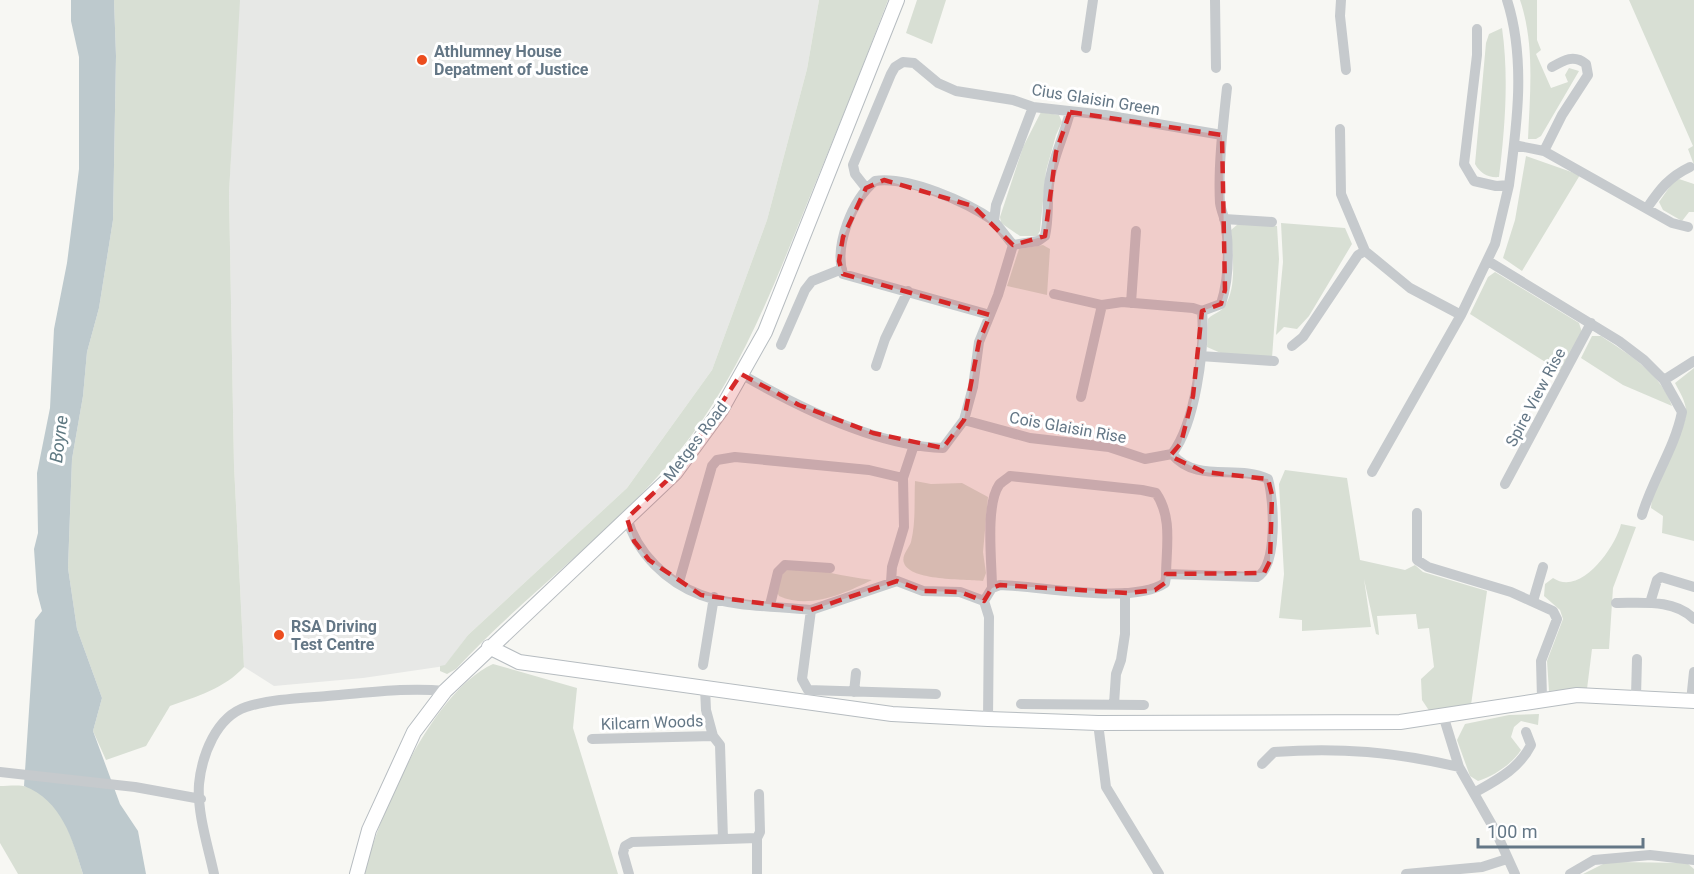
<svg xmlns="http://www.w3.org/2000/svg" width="1694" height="874" font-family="Roboto,sans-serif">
<rect width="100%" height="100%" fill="#f7f7f3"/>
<path fill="#e7e8e6" d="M239,0H819L807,69L767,220L712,370L627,488L468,635L445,666L363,678L274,686L244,667L234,465L229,193Z"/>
<path fill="#d8dfd4" d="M114,0H240L229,193L234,465L244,667C225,688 196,697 170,706L146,746L106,760L93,731L102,698L77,629L68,568L72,459L83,396L87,352L99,308L113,220L116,56Z
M819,0H888C862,69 834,138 806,206C771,293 737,381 677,454C612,534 526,593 456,669L447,674L440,671V666L445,665L468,635L627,488L712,370L767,220L807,69Z
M917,0H946L932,44L906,33Z
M1520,0H1537V40L1541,50L1536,54L1551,88L1568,82L1565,75L1569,68L1579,71L1541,136L1536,139H1528C1530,93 1535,44 1520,0Z
M1629,0H1694V165L1688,149L1693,146Z
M1502,28C1509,77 1505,128 1499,177C1488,178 1480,173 1475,164L1486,43L1489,34Z
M1041,112L1059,115L1062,122L1056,135L1046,171L1040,231L1037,236H1020L1001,223L1000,217L1023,147Z
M1526,156L1580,175L1522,271L1503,258L1515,220Z
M1679,179L1694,184V212H1689L1682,221L1663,210L1659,202L1673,182Z
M1281,223L1345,228L1352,244L1309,316L1297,329L1284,327L1276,335L1283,262Z
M1238,224L1277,226L1279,259L1272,358L1223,354L1207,347L1208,319C1213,313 1220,313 1224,307C1238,288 1232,252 1231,230Z
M1043,245L1050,249L1047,295L1007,286L1019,249Z
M1495,272L1579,323L1582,332L1561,372L1470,314L1488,277Z
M1592,336H1601C1628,354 1661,373 1672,406L1623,385L1581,358Z
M1694,368V541L1662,533L1663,516L1651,508L1652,497C1659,479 1685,429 1686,414C1687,403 1680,393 1675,383Z
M1285,470L1347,478L1360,560L1405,570L1415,565L1423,572L1487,591L1471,705L1430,712L1422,700L1421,679L1434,667L1429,628L1418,629L1416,614L1377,616L1379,635L1376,634L1364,579L1371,627L1302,631V620L1279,618L1284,574L1279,484Z
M915,481L931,484L962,483L988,497L983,552L986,573L983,581C965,579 910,581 904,563C901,556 909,548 911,542C916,522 914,501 915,481Z
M1621,524L1636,527L1613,588L1609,649H1592L1587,689L1549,691L1547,661L1563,619L1560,610L1544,596L1545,584L1553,578C1581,597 1616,546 1621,524Z
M789,568C819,568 843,577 872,580C845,593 810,610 779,596L777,592L782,573Z
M493,664L577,688L573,728L618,874H364C380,812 432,692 493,664Z
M1539,714L1538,725L1521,721L1514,727L1511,737L1521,750C1512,764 1494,776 1478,781L1470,776L1457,740L1465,724L1509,715Z
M0,786C7,786 16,785 23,786C61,791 74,844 83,874H18L0,843Z
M1618,862L1687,863L1694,869V874H1583L1605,863Z"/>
<path fill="#bdc9cd" d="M71,0H114L116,56L113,220L99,308L87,352L83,396L72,459L68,568L77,629L102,698L93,731L120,804L138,831L146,874H83C72,838 62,801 24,786L35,620L42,611L37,592L34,549L38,533L37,473L50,408L54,329L67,263L79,169V57L71,21Z"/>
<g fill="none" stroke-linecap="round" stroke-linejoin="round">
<defs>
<path id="secondary" d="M489,647L519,662L892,714L988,719L1098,723L1400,722L1577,695L1694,701
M357,874L369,830L414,732L445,691L675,473L721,410L765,332L897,0"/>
</defs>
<use href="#secondary" stroke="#b6bcc0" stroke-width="16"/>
<path stroke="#c6cacd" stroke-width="10" d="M1215,0L1216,68
M1341,0L1340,16L1346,70
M1507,0C1526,59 1517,125 1509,185
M1086,48L1093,0
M1340,129L1341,194L1365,251L1410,288L1461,315L1495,244L1509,185L1496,186L1474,181L1464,164L1477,55V29
M1514,145L1544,151L1672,223L1688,227
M1544,151L1562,115L1588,75L1586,64C1574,54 1564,60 1552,67
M866,188L855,174L853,165L891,74L895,67L903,62L914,63L938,83L956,91L1013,100L1033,107L1105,115L1222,135
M1647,208C1660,189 1669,177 1690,167
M1224,219L1272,222
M1013,245L1038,241L1045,236C1049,219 1047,202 1049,185C1052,159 1064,137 1070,112
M1488,261L1619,341L1644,360L1664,380L1682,412C1675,448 1652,480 1642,515
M1054,294L1102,305L1122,302L1193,308L1202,311
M1131,303L1136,231
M990,315L843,274C834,246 852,200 875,181C908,176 967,202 994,221
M781,345L805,290L812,281L842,269
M1292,346L1303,337L1358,255L1365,251
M1200,356L1274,361
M876,366L885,339L908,291
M741,374C798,407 876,446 943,448L964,420L973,387L979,342L998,295L1013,245L994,221L996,205L1033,107
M1664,380L1694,361
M1081,397L1102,305
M964,420L1030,438L1109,447L1145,459L1172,454C1195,424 1205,350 1202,311L1221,304C1229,279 1229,251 1226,226C1225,218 1221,211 1220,203C1218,167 1223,124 1227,88
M1372,472L1461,315
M1505,484L1591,323
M1417,513V560L1428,567L1511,592L1553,611L1557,619L1541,661L1542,698
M627,518C637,553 666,582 701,595C734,607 776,606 811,610
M1166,574L1257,577C1278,566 1274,500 1268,479C1237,464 1197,484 1172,454
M679,582L712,466L717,460L735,457L869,470L903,478
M891,582L892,567L904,527L903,478L914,445
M984,601L992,588L1000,585C1041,586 1132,605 1165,583L1166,577C1166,548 1173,518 1156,493L1142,490L1010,476C1007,479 1001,482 999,485C985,506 992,563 992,588
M1533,601L1543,567
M1616,603C1643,603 1674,599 1694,619
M1650,603L1657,580L1661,577L1694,587
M770,605L778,572L785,565L830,568
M703,665L714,597
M854,692L856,673
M936,694L808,690L802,679L811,610L897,581L923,591L960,592L984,601L989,617L988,719
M1636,696L1637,659
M1691,701L1694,672
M1021,704L1144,705
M1114,704L1116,674L1121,660L1125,634V593
M1443,715L1459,767L1496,832L1515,874
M1098,723L1106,787L1159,874
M713,736L720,745L723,839
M592,739L713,736L706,710L705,688
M1262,764L1274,752C1340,747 1395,752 1459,767
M0,772L135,787L201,799
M1474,793C1497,780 1519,769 1531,745L1526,732
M757,838L760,832L759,794
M214,874C208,846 197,813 199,784C202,755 216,717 246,707C271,699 302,698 327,696C367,693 406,687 445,691
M629,874L623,853L625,846L632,842L757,838V874
M1406,874L1482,867L1507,859
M1570,874L1594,860L1650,855L1694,860"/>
<use href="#secondary" stroke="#fff" stroke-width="14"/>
</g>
<path fill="#d62828" fill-opacity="0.2" stroke="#d62828" stroke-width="4.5" stroke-dasharray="12 8" stroke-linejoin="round" d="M1070,112L1222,135L1225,290L1221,304L1202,311L1193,396L1181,443L1170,456L1204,472L1268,479L1272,495L1270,561L1264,573L1166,574L1165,583L1155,590L1128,593L1000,585L992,588L984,601L960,592L923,591L897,581L811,610L701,595L649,560L634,541L627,518L675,473L741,374L799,405L873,433L943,448L964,420L979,342L990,315L843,274L839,261L843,237L866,188L884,180L973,206L1013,245L1045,236L1056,152Z"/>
<g fill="#ec4d1e" stroke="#fff" stroke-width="2">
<circle cx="422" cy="60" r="6"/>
<circle cx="279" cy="635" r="6"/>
</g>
<g text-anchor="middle" stroke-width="6" stroke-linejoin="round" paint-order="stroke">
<g font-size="16" font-weight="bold" fill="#647786" stroke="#fff" text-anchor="start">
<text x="434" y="57">Athlumney House<tspan x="434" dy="18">Depatment of Justice</tspan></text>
<text x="291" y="632">RSA Driving<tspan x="291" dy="18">Test Centre</tspan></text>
</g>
<g font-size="16" fill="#647786" stroke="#fff">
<text transform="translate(1096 99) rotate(9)" y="6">Cius Glaisin Green</text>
<text transform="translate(1535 397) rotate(-62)" y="6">Spire View Rise</text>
<text transform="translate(1068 427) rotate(10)" y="6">Cois Glaisin Rise</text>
<text transform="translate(695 441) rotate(-53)" y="6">Metges Road</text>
<text transform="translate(652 722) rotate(-2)" y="6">Kilcarn Woods</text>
</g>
<g font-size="18" font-style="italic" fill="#5f7982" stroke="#fff">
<text transform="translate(59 439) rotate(-83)" y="6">Boyne</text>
</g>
</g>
<path d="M1478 838v9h165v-9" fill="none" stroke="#647786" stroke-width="3"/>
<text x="1487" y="838" font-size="18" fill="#647786" stroke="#ffffff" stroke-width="4.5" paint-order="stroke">100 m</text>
</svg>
